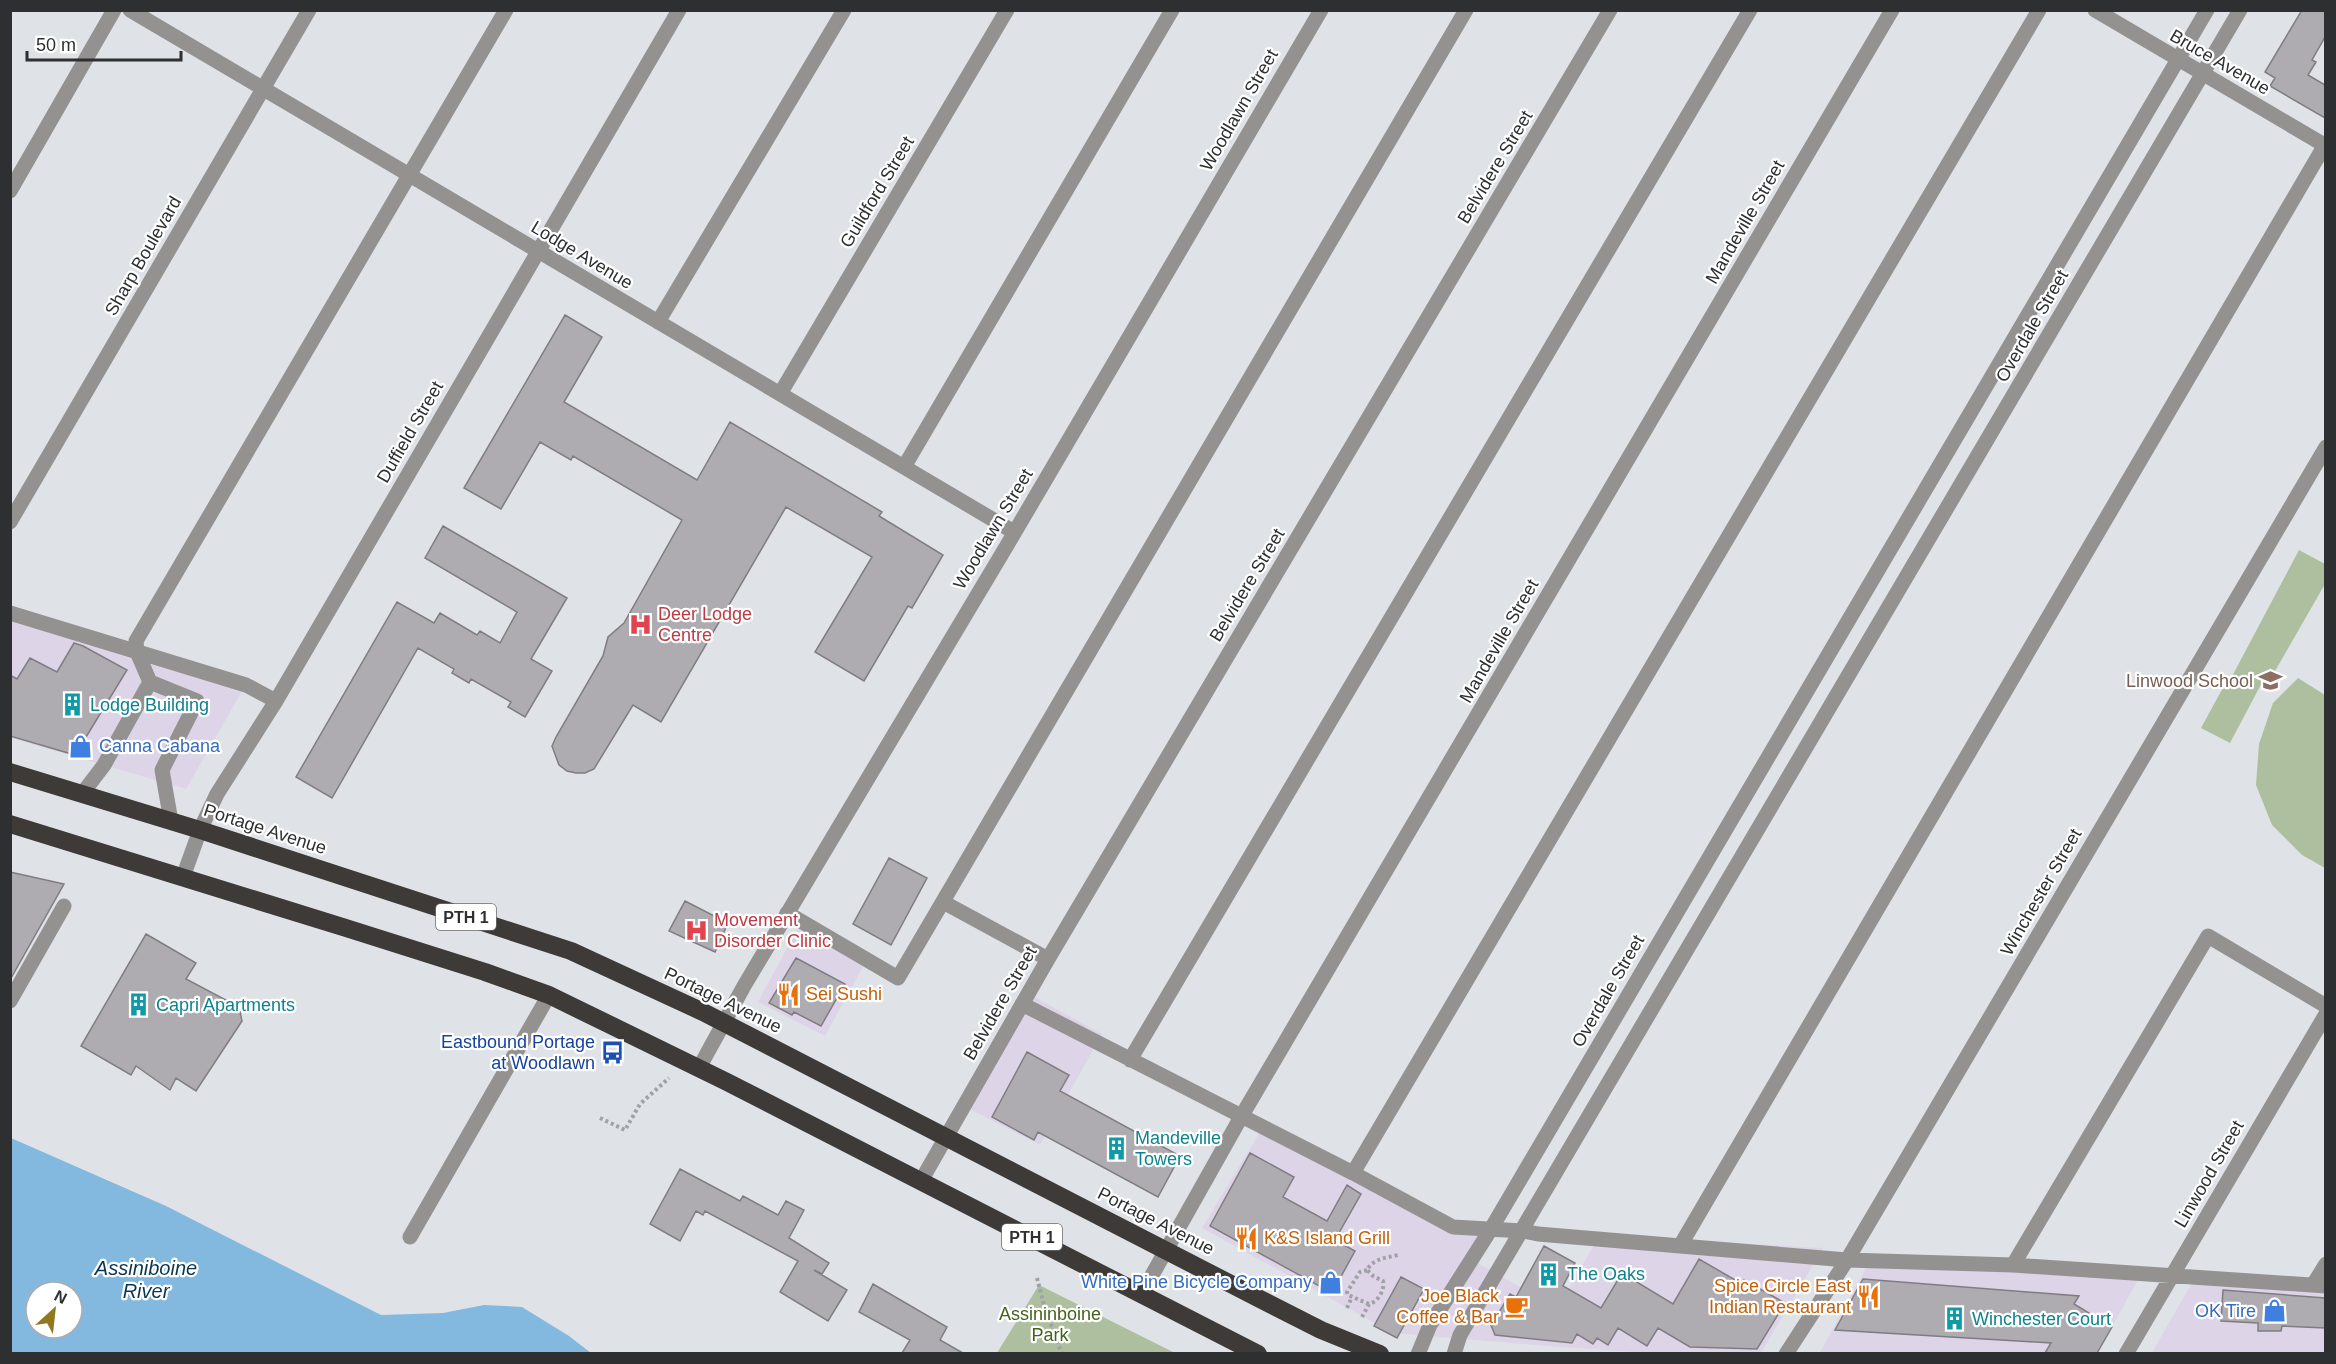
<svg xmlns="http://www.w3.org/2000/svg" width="2336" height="1364" font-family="Arial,sans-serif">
<rect width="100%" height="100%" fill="#dfe3e7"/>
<path fill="#ded4e8" d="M10,614L245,686L186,789L11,738Z
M800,924L866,961L825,1036L758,1002Z
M1029,994L1102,1034L1040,1145L964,1106Z
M1266,1122L1463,1224L1490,1227L1471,1259L1557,1308L1600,1235L1823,1248L1761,1353L1661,1354L1535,1345L1393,1333L1202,1228Z
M1870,1261L2138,1280L2097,1353L1819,1354Z
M2192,1283L2325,1293V1353L2151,1354Z"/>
<path fill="#adbf9e" d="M2299,550L2325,564V584L2271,678L2266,675L2230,743L2201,728L2225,684H2228Z
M2298,678L2325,695V868L2302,855L2272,825L2256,785L2259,744L2273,703Z
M1039,1285L1175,1353H997Z"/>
<path fill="#84b9df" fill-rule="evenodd" d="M11,1138L166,1206L381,1315L443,1313L484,1305L522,1307L569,1336L591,1353H11ZM36,1292H72V1328H36Z"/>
<path fill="#aeacb1" stroke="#807d82" stroke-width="1.5" d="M2302,10H2325V37L2312,60L2316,62L2308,75L2325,85V118L2270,86L2275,78L2265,72Z
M565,315L602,337L564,402L697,480L730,422L882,512L879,516L943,555L912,608L908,606L864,681L815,652L872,557L786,507L661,722L633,705L594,769L585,773H576L567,771L559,765L552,746L556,737L603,656L608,637L624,623L682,520L573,456L571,460L540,442L501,509L464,488Z
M443,526L567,598L531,659L552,671L525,717L508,707L511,702L471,679L469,683L452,673L454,669L418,648L332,798L296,777L397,602L434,623L440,613L477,635L480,631L500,643L517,612L425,558Z
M74,643L83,646L127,670L75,755L10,736V675L17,679L30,658L57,672Z
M889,858L927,878L891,945L853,924Z
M10,872L64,884L10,980Z
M685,901L728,923L715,952L669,931Z
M146,934L196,963L186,979L239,1007L242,1021L196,1091L176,1078L170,1090L136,1066L131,1075L81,1046Z
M796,958L845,984L821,1026L794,1012L792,1015L769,1003Z
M1027,1052L1069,1075L1060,1091L1180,1156L1158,1197L1038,1132L1034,1140L992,1117Z
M1250,1153L1294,1177L1283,1197L1327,1221L1347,1185L1361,1194L1335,1240L1355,1251L1332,1293L1210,1226Z
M680,1169L740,1201L743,1196L778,1215L786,1201L804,1210L789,1238L829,1263L822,1274L814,1270L847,1290L828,1321L780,1292L798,1261L705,1211L703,1215L696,1211L680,1241L650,1224Z
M1544,1246L1575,1263L1563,1286L1601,1308L1622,1273L1673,1304L1699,1259L1742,1284L1744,1280L1785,1303L1757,1349L1690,1347L1658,1328L1647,1346L1618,1328L1608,1345L1597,1338L1593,1344L1577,1334L1572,1343L1495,1335L1491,1325L1510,1294L1516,1297Z
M1401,1277L1424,1289L1397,1338L1374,1326Z
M1863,1279L2079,1296L2074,1304L2112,1327L2097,1353H2045L2051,1343L1835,1330Z
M873,1284L947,1327L940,1340L963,1353H902L910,1340L859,1312Z
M2223,1290L2325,1298V1328L2282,1326L2281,1331H2258V1323L2221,1321Z"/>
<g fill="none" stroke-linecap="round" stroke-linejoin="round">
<path stroke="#9ea1a5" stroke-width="4" stroke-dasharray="3 3" stroke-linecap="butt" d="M600,1118L625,1130L640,1104L669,1078
M1367,1270L1360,1272L1347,1292L1348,1295L1369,1304
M1037,1278L1045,1309L1062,1354
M1347,1308L1352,1297
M1362,1317L1369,1304C1378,1302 1385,1290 1383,1281L1373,1276L1367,1270C1374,1258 1386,1258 1398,1255"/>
<path stroke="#949290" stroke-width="15" d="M130,10L1014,532
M2095,10L2326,146
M10,191L114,10
M658,322L844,10
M780,394L1007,10
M904,467L1172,10
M10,522L309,10
M10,613L246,685L276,701
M150,682L137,652L136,641L506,10
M82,794L104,765L150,682L197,701L162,770L171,821
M183,877L200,830L217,794L276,701L679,10
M943,902L1048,959
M787,913L898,978L1466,10
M10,1001L64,906
M1022,1004L1353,1173L1453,1227L1523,1231L1538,1234L1847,1260L2013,1265L2326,1286
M1130,1060L1750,10
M699,1068L744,986L1006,547L1321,10
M1353,1173L2039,10
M921,1181L1048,959L1610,10
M410,1237L549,995
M1680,1246L2326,143
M2013,1265L2208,936L2326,1006
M2313,1285L2326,1264
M1142,1293L1241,1117L1892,10
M1418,1354L1430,1325L1491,1229L2207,10
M1454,1354L1460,1335L2240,10
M1786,1354L1847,1260L2326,447
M2126,1354L2326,1014"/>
<path stroke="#3d3a37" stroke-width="18" d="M10,772L200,830L571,951L703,1012L1258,1298L1321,1330L1380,1354
M10,824L346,928L485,972L549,995L725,1081L1258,1354"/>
</g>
<defs>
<symbol id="hospital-bare" viewBox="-9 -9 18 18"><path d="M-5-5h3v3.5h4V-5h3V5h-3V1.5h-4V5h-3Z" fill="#e0444e" stroke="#fff" stroke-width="2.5" paint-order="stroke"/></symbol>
<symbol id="school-bare" viewBox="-9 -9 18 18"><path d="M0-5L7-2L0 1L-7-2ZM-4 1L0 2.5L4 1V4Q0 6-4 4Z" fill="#8d6e63" stroke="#fff" stroke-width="2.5" paint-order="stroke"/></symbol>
<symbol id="building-bare" viewBox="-9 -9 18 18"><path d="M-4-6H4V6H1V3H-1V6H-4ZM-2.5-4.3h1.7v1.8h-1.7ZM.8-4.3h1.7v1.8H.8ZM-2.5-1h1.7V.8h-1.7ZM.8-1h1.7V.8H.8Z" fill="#0f9aa8" stroke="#fff" stroke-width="2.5" paint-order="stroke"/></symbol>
<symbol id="shop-bare" viewBox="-9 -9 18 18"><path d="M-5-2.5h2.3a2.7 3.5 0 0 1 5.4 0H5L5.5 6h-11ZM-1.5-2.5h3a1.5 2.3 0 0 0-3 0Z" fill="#3f7fe0" stroke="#fff" stroke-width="2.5" paint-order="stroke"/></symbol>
<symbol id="restaurant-bare" viewBox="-9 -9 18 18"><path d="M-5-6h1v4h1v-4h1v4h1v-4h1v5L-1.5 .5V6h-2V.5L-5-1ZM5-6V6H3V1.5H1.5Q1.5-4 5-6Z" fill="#e8710a" stroke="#fff" stroke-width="2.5" paint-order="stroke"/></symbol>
<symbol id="bus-bare" viewBox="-9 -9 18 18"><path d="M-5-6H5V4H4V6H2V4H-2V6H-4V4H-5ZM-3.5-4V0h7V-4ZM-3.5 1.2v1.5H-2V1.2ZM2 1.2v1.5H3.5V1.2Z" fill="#1a4fb4" stroke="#fff" stroke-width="2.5" paint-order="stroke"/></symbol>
<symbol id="cafe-bare" viewBox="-9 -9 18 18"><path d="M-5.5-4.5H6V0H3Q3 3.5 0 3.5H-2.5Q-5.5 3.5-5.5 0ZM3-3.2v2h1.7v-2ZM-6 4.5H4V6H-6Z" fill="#e8710a" stroke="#fff" stroke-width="2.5" paint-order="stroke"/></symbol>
</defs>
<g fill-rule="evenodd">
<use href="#hospital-bare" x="624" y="608" width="33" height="33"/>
<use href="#school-bare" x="2254" y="664" width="33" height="33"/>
<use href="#building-bare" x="56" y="688" width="33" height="33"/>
<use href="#shop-bare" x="64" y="730" width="33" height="33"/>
<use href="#hospital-bare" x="680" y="914" width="33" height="33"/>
<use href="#restaurant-bare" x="772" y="978" width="33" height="33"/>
<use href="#building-bare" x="122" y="988" width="33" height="33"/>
<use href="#bus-bare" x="596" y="1036" width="33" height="33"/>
<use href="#building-bare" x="1100" y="1132" width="33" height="33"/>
<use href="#restaurant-bare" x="1230" y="1222" width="33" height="33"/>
<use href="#building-bare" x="1532" y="1258" width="33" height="33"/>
<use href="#shop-bare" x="1314" y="1266" width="33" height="33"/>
<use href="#restaurant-bare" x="1852" y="1280" width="33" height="33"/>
<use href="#cafe-bare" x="1500" y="1290" width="33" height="33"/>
<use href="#shop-bare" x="2258" y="1294" width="33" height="33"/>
<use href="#building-bare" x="1938" y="1302" width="33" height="33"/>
</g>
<g text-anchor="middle" stroke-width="4.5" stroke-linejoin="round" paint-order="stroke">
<g fill="#fff" stroke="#6c6d6f" stroke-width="1.5">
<rect x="436" y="904" width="60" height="26" rx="4.5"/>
<rect x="1002" y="1224" width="60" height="26" rx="4.5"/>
</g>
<g font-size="16" font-weight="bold" fill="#2d2f31">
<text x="466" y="923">PTH 1</text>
<text x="1032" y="1243">PTH 1</text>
</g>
<g font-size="18" fill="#2d2f31" stroke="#fff">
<text transform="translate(2220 62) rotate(30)" y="6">Bruce Avenue</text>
<text transform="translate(1239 110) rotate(-60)" y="6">Woodlawn Street</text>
<text transform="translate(1495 167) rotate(-59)" y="6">Belvidere Street</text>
<text transform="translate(877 192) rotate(-59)" y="6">Guildford Street</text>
<text transform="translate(1745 222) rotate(-60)" y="6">Mandeville Street</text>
<text transform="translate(582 255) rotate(31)" y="6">Lodge Avenue</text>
<text transform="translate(143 256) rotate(-60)" y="6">Sharp Boulevard</text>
<text transform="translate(2032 326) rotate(-60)" y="6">Overdale Street</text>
<text transform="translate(410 432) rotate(-60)" y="6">Duffield Street</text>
<text transform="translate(993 529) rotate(-59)" y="6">Woodlawn Street</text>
<text transform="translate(1247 585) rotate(-59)" y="6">Belvidere Street</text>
<text transform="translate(1499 641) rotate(-60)" y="6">Mandeville Street</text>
<text transform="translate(265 829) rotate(18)" y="6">Portage Avenue</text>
<text transform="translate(2041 892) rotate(-60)" y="6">Winchester Street</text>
<text transform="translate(1608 991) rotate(-60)" y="6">Overdale Street</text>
<text transform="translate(723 1000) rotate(26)" y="6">Portage Avenue</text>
<text transform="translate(1000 1003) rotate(-60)" y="6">Belvidere Street</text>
<text transform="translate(2209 1174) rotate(-60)" y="6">Linwood Street</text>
<text transform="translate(1156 1221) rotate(27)" y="6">Portage Avenue</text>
</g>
<g font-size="18" fill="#be3a42" stroke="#fff" text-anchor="start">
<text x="658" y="620">Deer Lodge<tspan x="658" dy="21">Centre</tspan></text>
<text x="714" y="926">Movement<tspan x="714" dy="21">Disorder Clinic</tspan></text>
</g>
<g font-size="18" fill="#785e54" stroke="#fff" text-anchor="end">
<text x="2253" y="687">Linwood School</text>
</g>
<g font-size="18" fill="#0d838f" stroke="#fff" text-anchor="start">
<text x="90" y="711">Lodge Building</text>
<text x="156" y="1011">Capri Apartments</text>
<text x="1135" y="1144">Mandeville<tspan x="1135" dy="21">Towers</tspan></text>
<text x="1567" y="1280">The Oaks</text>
<text x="1972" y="1325">Winchester Court</text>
</g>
<g font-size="18" fill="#366cbe" stroke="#fff" text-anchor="end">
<text x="99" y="752" text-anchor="start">Canna Cabana</text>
<text x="1312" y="1288">White Pine Bicycle Company</text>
<text x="2256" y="1317">OK Tire</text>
</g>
<g font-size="18" fill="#c56008" stroke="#fff" text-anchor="start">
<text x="806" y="1000">Sei Sushi</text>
<text x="1264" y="1244">K&amp;S Island Grill</text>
<text x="1851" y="1292" text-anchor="end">Spice Circle East<tspan x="1851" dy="21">Indian Restaurant</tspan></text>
<text x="1499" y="1302" text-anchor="end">Joe Black<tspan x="1499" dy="21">Coffee &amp; Bar</tspan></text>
</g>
<g font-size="18" fill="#164399" stroke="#fff" text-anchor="end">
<text x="595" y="1048">Eastbound Portage<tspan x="595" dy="21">at Woodlawn</tspan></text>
</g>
<g font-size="18" fill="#42631a" stroke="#fff">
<text x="1050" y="1320">Assininboine<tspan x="1050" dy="21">Park</tspan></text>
</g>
<g font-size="20" font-style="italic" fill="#0b3650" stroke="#fff">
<text x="146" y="1275">Assiniboine<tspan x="146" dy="23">River</tspan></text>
</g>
</g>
<rect width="2336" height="1364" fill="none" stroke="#2d2f31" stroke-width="24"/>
<g transform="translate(54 1310) rotate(27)"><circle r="28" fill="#ffffff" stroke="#abacad" stroke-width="1.5"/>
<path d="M0-4.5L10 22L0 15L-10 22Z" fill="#91771d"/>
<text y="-9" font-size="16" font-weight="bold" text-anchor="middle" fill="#2d2f31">N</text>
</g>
<path d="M27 51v9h154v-9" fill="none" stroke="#2d2f31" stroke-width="3"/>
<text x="36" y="51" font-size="18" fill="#2d2f31" stroke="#ffffff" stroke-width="4.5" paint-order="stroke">50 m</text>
</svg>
